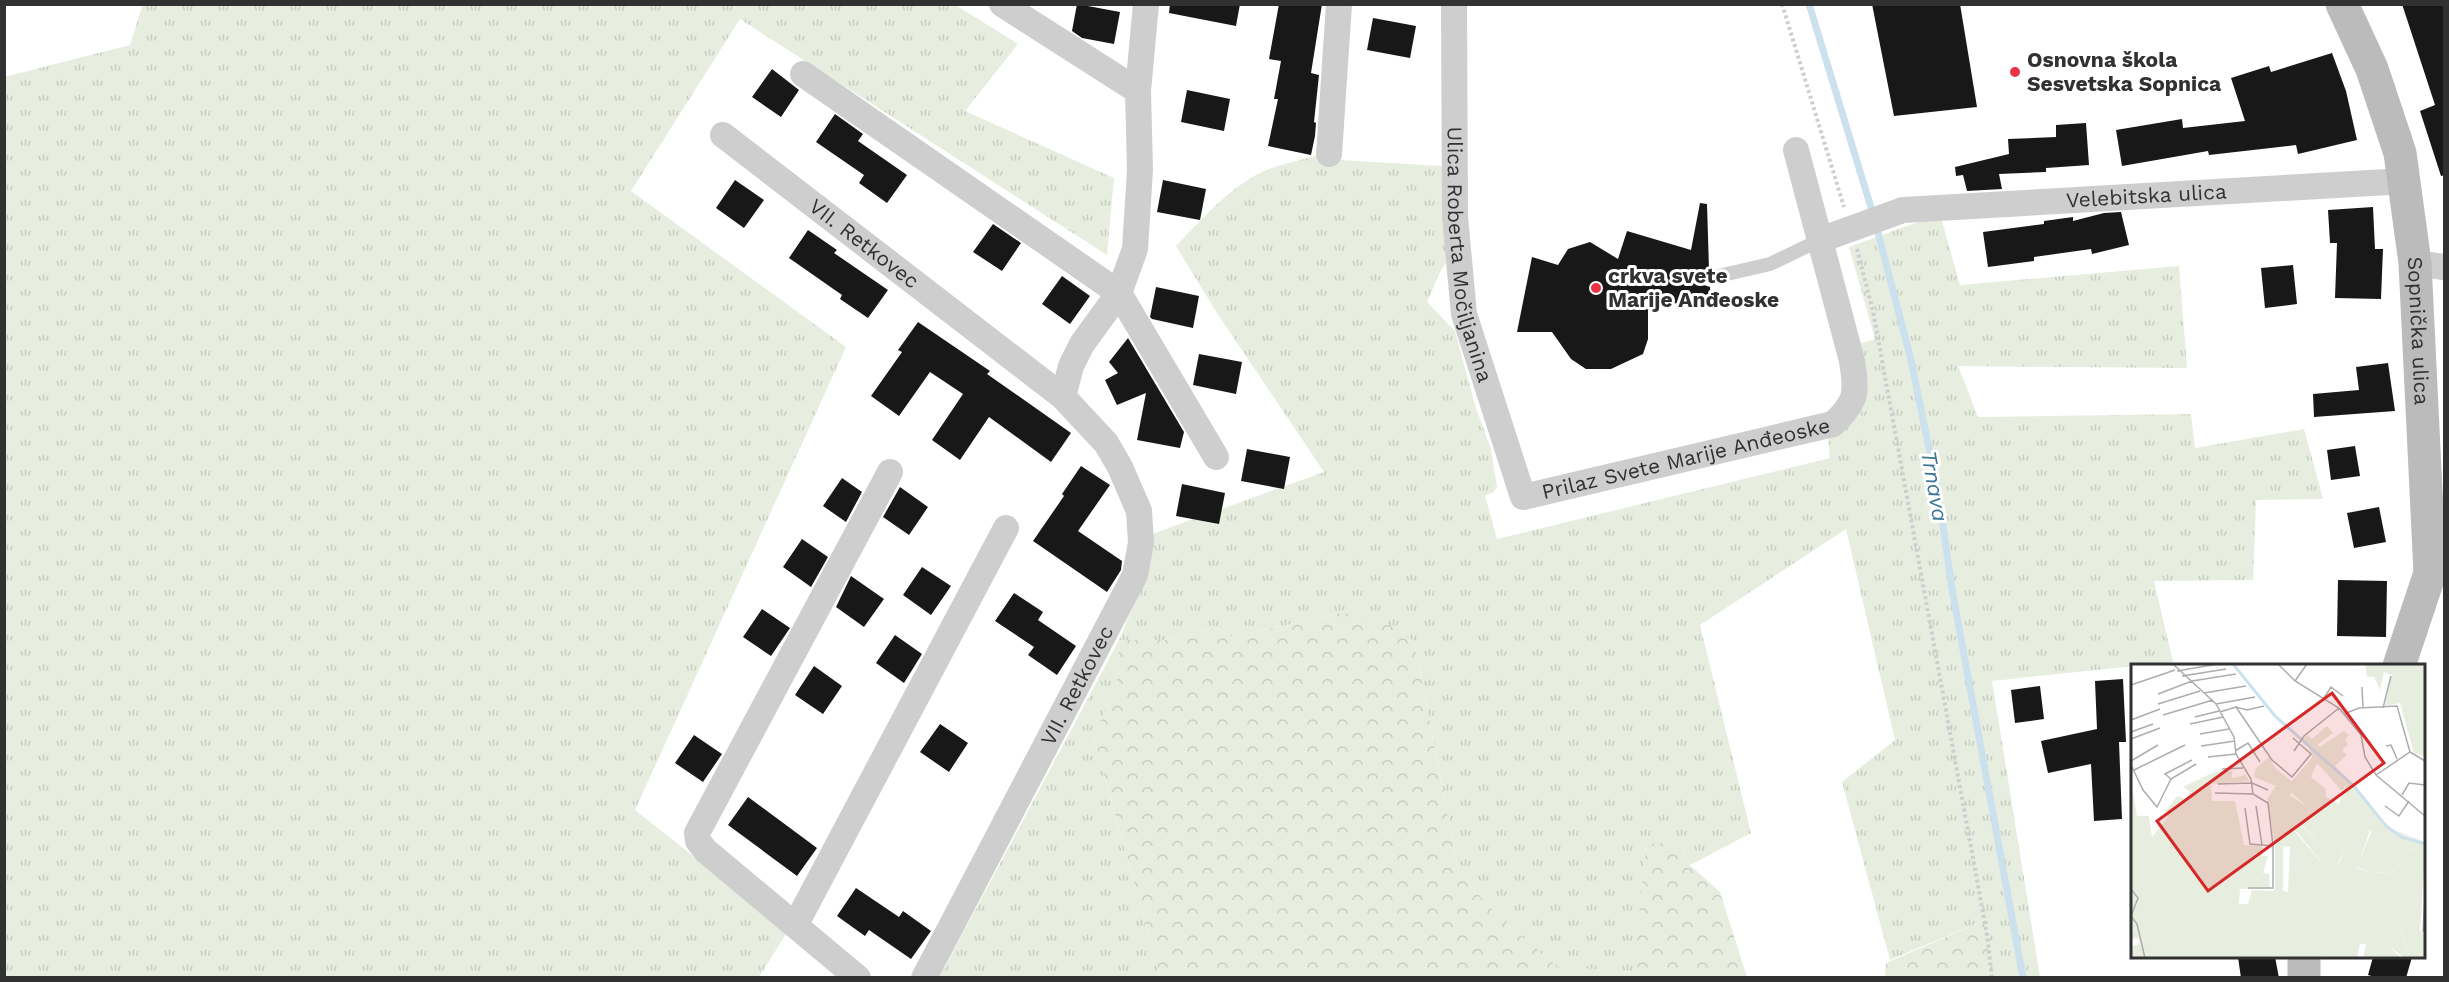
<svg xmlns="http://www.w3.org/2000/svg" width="2449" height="982" font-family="'Work Sans',sans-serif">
<defs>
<pattern id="grass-tufts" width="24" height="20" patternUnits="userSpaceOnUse" patternTransform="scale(1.5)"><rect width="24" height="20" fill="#e8eedf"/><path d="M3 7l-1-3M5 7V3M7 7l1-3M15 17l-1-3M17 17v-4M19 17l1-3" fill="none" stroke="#c7cdc0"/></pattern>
<pattern id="forest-crowns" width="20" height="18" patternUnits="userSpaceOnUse" patternTransform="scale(1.5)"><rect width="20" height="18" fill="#e8eedf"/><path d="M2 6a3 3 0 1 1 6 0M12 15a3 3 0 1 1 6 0" fill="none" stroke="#c7cdc0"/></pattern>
</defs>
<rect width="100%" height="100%" fill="#fff"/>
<path fill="url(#grass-tufts)" d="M143,4H954L1018,44L965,111L1114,178L1107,255L740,19L631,191L846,347L635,810L788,931L759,977H5L4,77L130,45Z
M1320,155L1339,160L1442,166L1447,262L1441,270L1427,302L1455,331L1475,405L1491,449L1497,487L1493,493L1485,495L1497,539L1830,458L1828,435C1878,419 1868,385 1856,345L1875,339L1849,247L1940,214L1960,285L2179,266L2187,368L1958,366L1978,417L2191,414L2195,448L2304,429L2323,499L2256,500L2253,580L2154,581L2173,662L1992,681L2040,977H1989L1988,919L1890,960L1842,782L1895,740L1846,529L1700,625L1751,833L1690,865L1679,842L1646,845L1635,972L1556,967L1500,918L1459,873L1414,641L1341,613L1233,637L1217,628L1168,640L1119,641L1117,688L1093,735L1160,977L939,978L1119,640L1146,575L1152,534L1324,472L1215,310L1176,246C1199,222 1221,197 1249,179C1269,166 1297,161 1320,155Z"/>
<path fill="url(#forest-crowns)" d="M1341,613L1376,617L1414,641L1459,873L1500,918L1556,966L1634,972L1646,844L1679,842L1690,865L1720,892L1747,977H1160L1093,735L1117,688L1119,640H1168L1217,628L1233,637Z
M1988,919L1989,977H1885L1886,963Z"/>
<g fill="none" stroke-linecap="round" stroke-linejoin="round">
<path stroke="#cbe1ee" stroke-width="7" d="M1809,4L1873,214
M1876,225L1910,356L1938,491L1952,589L2023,978"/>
</g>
<path fill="#181818" d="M1077,4L1120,12L1114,44L1082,38L1072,31Z
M1170,4H1240L1236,26L1169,13Z
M1279,4H1322L1311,73L1319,75L1314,122L1316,123L1315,136L1311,155L1268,146L1278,99H1274L1281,61L1269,59Z
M1872,4H1960L1977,107L1894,116Z
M2402,4H2445V175L2441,176L2420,111L2435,105Z
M1373,18L1416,26L1410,58L1367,50Z
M2332,53L2346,91L2357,140L2298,154L2296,145L2209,155L2208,151L2122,166L2116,130L2182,119L2183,128L2245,121L2231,78L2269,66L2271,72Z
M772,69L799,90L781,117L752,97Z
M1187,90L1230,99L1224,131L1181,122Z
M835,114L863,134L858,141L907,175L887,203L859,183L864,175L816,142Z
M2086,123L2089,165L2046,168V172L1999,174L2002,189L1967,191L1963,175L1956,176L1955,167L2009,154L2008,139L2056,137V125Z
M735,180L764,200L744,228L716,208Z
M1163,180L1206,189L1200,220L1157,212Z
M1700,203L1707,204L1709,269L1703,272L1701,279L1704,285L1710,287V295L1648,310V339L1643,354L1611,369H1586L1571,359L1552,332H1517L1532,257L1558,265L1568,249L1590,242L1618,259L1627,231L1691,250Z
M2373,207L2375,249H2383L2381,299L2335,298L2337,243H2330L2328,210Z
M2121,212L2129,245L2092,254L2091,249L2034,257V261L1988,267L1983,232L2044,224V221L2073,217V221L2104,213Z
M993,224L1021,243L1002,271L973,252Z
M808,230L837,250L834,253L888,290L868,318L840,299L842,295L789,258Z
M2293,265L2297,304L2265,308L2261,268Z
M1062,276L1090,296L1070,324L1042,304Z
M1156,287L1199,296L1193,328L1152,319L1150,317Z
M918,322L990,371L987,374L1071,433L1051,462L989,417L960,460L932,440L963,394L930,372L899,416L871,396L902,352L898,350Z
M1128,338L1184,432L1180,448L1137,440L1146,393L1117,405L1105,380L1118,373L1109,362Z
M1199,354L1242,362L1236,394L1193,385Z
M2388,363L2395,411L2314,417L2313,394L2359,390L2356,367Z
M2355,446L2360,476L2331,480L2327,450Z
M1247,449L1290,457L1284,489L1241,481Z
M1081,466L1110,485L1078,531L1122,561L1121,570L1107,592L1033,541L1064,496L1062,494Z
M842,478L862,492L846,522L823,506Z
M1182,484L1225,493L1219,524L1176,516Z
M900,487L928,507L909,535L883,517Z
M2379,507L2386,542L2354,548L2347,513Z
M802,539L828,557L811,587L783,567Z
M922,567L951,586L931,615L903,595Z
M851,576L884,599L864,627L836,607Z
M2338,580L2387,581L2386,637L2337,636Z
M1014,593L1043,612L1038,620L1076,646L1057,675L1028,655L1034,647L995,621Z
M762,609L790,628L771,656L743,637Z
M895,635L922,654L904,683L876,663Z
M814,666L842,686L823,714L795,695Z
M2123,679L2126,742H2119L2122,819L2094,821L2091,764L2048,773L2041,741L2097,729L2095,681Z
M2040,686L2044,719L2015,723L2011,690Z
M940,724L968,743L949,772L920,752Z
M694,735L722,754L703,782L675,763Z
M748,797L817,848L797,876L728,825Z
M856,888L899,917L903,911L931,931L911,959L869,930L865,936L837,916Z
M2238,957H2275L2279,978H2241Z
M2373,957H2412L2406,978H2378L2368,975Z"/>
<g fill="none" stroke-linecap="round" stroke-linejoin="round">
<path stroke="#cecece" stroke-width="4" stroke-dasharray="3 3" stroke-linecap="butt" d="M1782,4L1844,207
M1857,249L1873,311L1987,935L1992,978"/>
<path stroke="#cecece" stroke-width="14" d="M1710,278L1770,264L1820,240"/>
<g stroke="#cecece" stroke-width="26">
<path d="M1002,4L1138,91"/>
<path id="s1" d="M1454,4L1455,217L1464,314L1523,497L1833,424C1857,402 1857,393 1852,361L1796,150"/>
<path d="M803,74L1119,293L1216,457"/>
<path id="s2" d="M723,135L1063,397"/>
<path d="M1329,154L1339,4"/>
<path id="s3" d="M1820,240L1903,210L2405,181"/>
<path d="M2415,263L2444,267"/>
<path d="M796,924L1006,528"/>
<path d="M858,978L706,851L698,841L697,833L890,472"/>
<path id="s4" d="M924,978L1135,575L1141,543L1139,511L1120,467L1106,443L1063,397L1071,366L1082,344L1119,293L1135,249L1140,170L1138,91L1146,4"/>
</g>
<g stroke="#bbb" stroke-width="33">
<path id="s5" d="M2342,4L2372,69L2400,153L2415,263L2430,573L2399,666"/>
<path d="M2304,956V978"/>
</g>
</g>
<g fill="#e93245" stroke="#fff" stroke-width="2">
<circle cx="2015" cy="72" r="6"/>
<circle cx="1596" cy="288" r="6"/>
</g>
<g text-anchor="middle" stroke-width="6" stroke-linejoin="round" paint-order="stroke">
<g font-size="21" font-weight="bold" fill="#313131" stroke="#fff" text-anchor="start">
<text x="2027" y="67">Osnovna škola<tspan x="2027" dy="24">Sesvetska Sopnica</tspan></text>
<text x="1608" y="283">crkva svete<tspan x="1608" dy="24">Marije Anđeoske</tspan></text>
</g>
<g font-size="21" fill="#313131" stroke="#fff">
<text dy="7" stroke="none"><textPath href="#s3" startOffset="332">Velebitska ulica</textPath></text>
<text dy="7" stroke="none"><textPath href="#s2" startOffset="178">VII. Retkovec</textPath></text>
<text dy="7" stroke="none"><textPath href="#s1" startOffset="252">Ulica Roberta Močiljanina</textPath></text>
<text dy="7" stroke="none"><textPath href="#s5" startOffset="339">Sopnička ulica</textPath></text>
<text dy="7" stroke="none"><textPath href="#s1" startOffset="670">Prilaz Svete Marije Anđeoske</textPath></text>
<text dy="7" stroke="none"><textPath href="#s4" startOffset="330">VII. Retkovec</textPath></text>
</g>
<g font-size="22" font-style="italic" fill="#3c7696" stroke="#fff">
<text transform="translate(1935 486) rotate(80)" y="8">Trnava</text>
</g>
</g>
<g transform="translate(2131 664)">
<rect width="294" height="294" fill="#fff"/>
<path d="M196,62L202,69L186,81L189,83L213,67L218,71L214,75L217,81L211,86L216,91L204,102L260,165L294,178V187L273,184L267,203L261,208L242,209L226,203L240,168L216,119L211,127L186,99L180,113L195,125L194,141L176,143L161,129L143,142L197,207L208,232L228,258L239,263L270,294H232L235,280H229L226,294H0V283L9,280L7,274L0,276V266L7,265H0V118L6,152H18L21,173L37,153L35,147L46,132L55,135L59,128L52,123L83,108L101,107V114L115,111L118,117L80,120L81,137H104L113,181L131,182V192H137L132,209L138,210L139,225H109L108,240H117L121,226L143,227L144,224V182L136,135L145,122L123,113L125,104L138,93L144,104L161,117L181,94L178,83L171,78L176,71L181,75ZM152,182L159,183L157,228L152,227ZM176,157L213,186L207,199L171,161ZM291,241L289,267L294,270V294H273L278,290L269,265Z" fill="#e8eedf" fill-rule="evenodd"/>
<path d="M234,0H294V92L283,89L269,39L254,42L261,11L253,8L249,26L243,13H236ZM216,119L243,154L226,204L242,209L261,208L267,203L273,184L294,187L289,261L269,265L278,290L273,294L262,285L235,280L239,263L228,258L208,232L197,207L167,169L142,152L139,144L156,129L176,143L193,141L190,130L208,140ZM175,157L213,186L208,199L171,162Z" fill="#e8eedf" fill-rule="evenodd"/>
<path fill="none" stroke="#cbe1ee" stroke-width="3" d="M102,0L144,52L222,121L255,162L270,173L294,180"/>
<path fill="none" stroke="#adadad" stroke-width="1.5" d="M42,0L85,40L103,73L105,90L120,115L122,130L137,139L142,182L119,180L114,144M147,0L164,17L208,44L230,71L234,93L245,111L294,152M46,7L87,0M51,12L95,5M164,17L176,0M0,21L44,6M231,23L232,44M73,29L115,22M27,30L61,17L105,10M193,34L200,23L212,32M27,40L69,27M85,40L124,33M105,43L116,46L133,42M252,44L260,12M89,48L105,43L141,96L161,113L180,90L162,74M213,50L228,44L266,42L279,88M32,51L82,36M64,53L88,47M0,56L29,45M59,60L92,53M0,68L22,60M69,70L98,65M0,75L29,64M70,82L104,77M255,82L260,81L266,95M104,87L117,79L129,98M163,87L173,72L208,44M77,93L105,90M0,97L27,81M0,101L12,126L26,143L40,115L65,100M91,105L112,104M3,106L54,81M245,111L279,88L294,97M40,115L34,110L61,96M87,120L121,119L137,126M84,129L122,130M271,131L278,119L294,121M125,142L131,181M254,142L268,152L278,137M117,224H142V182M0,225L7,234L0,252M0,252L6,260L14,294M292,268L294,234"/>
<path fill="#d62828" fill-opacity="0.15" stroke="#d62828" stroke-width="3" d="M201,29L253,99L77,227L26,157Z"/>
<rect width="294" height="294" fill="none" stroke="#313131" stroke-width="3"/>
</g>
<rect width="2449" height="982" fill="none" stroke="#313131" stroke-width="12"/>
</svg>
